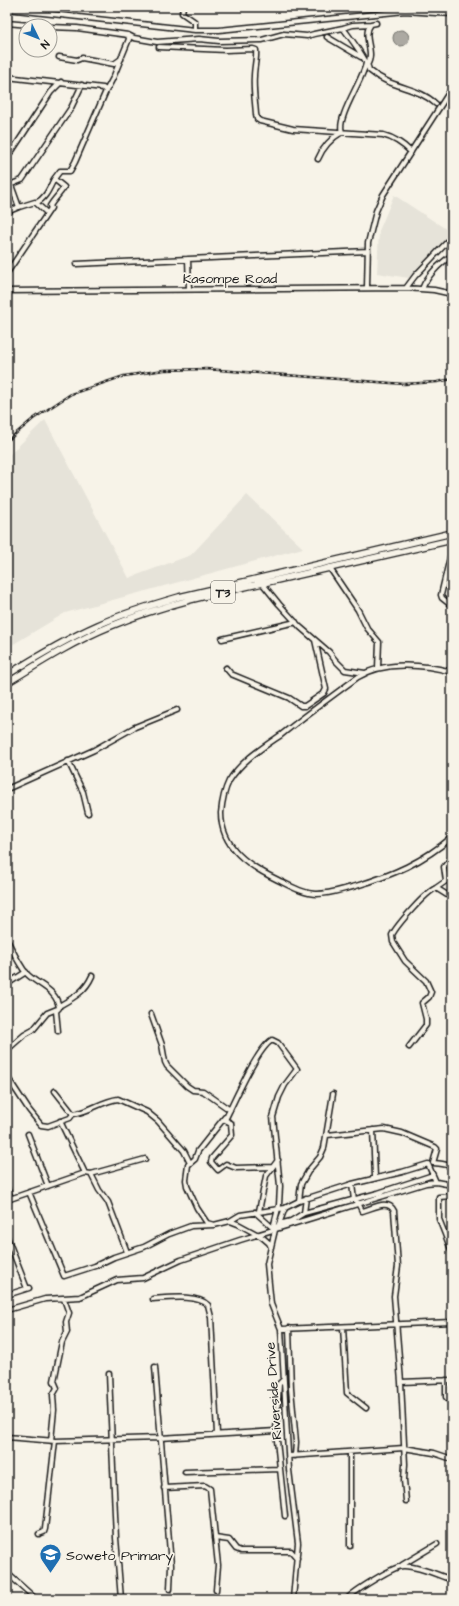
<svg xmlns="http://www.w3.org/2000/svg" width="459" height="1606" font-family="'Architects Daughter',sans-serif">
<rect width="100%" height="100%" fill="#f7f3e8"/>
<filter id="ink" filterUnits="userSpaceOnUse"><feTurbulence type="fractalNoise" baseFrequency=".025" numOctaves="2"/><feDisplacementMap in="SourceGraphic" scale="8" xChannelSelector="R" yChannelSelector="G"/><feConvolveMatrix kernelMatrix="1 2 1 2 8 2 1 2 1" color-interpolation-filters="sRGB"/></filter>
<g filter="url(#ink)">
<path fill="#e6e3d9" d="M394,195L452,233L409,278L377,273L379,231Z
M45,420L129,578L191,555L247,495L303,548L65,613L7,648V457Z"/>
<path fill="#aca9a2" stroke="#72716c" d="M393 38a8 8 0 1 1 16 0a8 8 0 1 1-16 0Z"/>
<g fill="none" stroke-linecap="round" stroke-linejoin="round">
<defs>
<path id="minor" d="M183,7L182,13L195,22V30
M7,9L195,30H219L405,11L452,14
M7,23L40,26
M50,27L77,28L128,35L129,39L113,78L106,91
M343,28C349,36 368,62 369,70C391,89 417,86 436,104
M128,35L134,38L157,42L199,39L219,41L262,40L284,34L307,36L314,34L343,28L353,25L371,24
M327,37L361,57
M159,47L226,50L253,49L256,50C257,57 254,68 254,76C253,88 255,101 256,114L257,119L260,121L293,129L383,135C395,138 403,144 411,152
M59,57L77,60L82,58L114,64L121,59
M367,65C376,52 361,36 371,24L376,23
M7,77L103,88L106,91L75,162L70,171H60L54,179L64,187C60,194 54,199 50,206L51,208L7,273
M7,155L12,151L51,92L61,82
M318,159C323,147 330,139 342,132C336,118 363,80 366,63
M7,186L22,180L71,108L82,85
M36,203C46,198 49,189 54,179
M19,207L35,202L47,213
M7,212L19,207L11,185
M188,259L189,289
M76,264L368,251
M367,288L368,243L376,211L383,195L452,88
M406,288L415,276L452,237
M422,289C428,274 440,264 452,255
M7,291L406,288L434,290L452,294
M452,549L441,595L442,598L452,606
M329,567L358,610L367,628L379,642L378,668
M262,583L279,604L300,627L329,652L335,660L345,670L365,673
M222,639L296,622
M226,668L231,674L289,698L301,706H305L324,693L326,689L315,640
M452,672C423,664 384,661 358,677C332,696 306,715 281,735C262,748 241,761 229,781C224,791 222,802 221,813C221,848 249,866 278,880C290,886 304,894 317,894C331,894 343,889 356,886C393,875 423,862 452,837
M68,761L83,792L88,813
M7,789L94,750L135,727L177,710
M436,888L446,881L444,867L452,857
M7,940C13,951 18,963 26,973C37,985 57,989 59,1008L56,1011L58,1031
M7,984L26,972
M59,1006C73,998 85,992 92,976
M151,1014L162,1045L165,1062L167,1066L187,1086L193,1090L203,1091L230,1110
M409,1047L426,1025V1019L422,1003L429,997L431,992L426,981L405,961L393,942L392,935C397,925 426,892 436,888L452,898
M7,1050L24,1035L33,1030L47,1013L57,1009
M8,1078L29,1110L41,1125L48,1126L70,1118L73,1114
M55,1091L73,1114C89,1112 102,1101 118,1099L147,1112L158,1121L184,1151L190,1163
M225,1117L198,1151L195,1159L188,1165L186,1180L187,1186L197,1208L207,1223L214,1225L230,1221L238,1224L262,1237L269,1243L271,1247
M60,1121L85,1173
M373,1130L375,1177
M28,1134L48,1186
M327,1135L384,1129L402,1133L435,1147L437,1149L433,1163C440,1163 446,1165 452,1166
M272,1167L236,1168L226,1164L218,1170L211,1162L212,1158L232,1135L231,1123L225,1120C234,1102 257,1049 272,1040L278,1043L297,1069L285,1085L279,1097L273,1117L280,1186L279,1205L273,1228
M91,1174L99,1190L108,1202L127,1252
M352,1184L402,1172L428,1164L436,1182
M7,1188L11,1198
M29,1192L64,1276L95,1266L114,1257L144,1247L169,1234L191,1226L214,1225
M452,1196L439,1197V1219L452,1252
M356,1199L362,1211C372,1209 388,1198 394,1211L398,1266L394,1296L401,1382L405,1464L404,1480L406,1501
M7,1200L85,1173L91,1174L145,1159
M299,1201L301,1184L309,1170L320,1157L324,1148L333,1094
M259,1211L266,1176L278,1160
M255,1212L274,1229
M304,1213L306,1198
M230,1221L240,1215L285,1208L299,1201L352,1184L354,1200
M279,1224L291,1221L304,1213L378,1193L433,1175
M7,1237L26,1286
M7,1295L29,1288
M153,1299C168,1298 198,1294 208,1305L211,1317L217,1434
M7,1310L45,1299L80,1297L117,1280L143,1278L181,1260L240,1240L426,1183L436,1182L452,1185
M343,1327L347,1393L366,1408
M289,1328L291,1389L296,1442L295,1456
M281,1329L271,1304L267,1264L275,1230L279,1224L285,1208
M155,1367L171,1565L170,1589
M109,1374L116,1538L121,1599
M283,1380L279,1384L276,1431L285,1516
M446,1380V1397L452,1404
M401,1382L452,1380
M7,1437L55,1441L160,1438L276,1431
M51,1441L54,1410L53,1395L57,1388L54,1381L62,1342L67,1332L66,1322L69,1313L64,1299
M350,1452V1546
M289,1456L404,1448L434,1453L452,1459
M185,1472L279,1469
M164,1488L205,1486L210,1489L218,1565L216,1590
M39,1534L44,1532L45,1529L55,1441
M215,1538L229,1540L236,1549L241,1551H291L297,1558
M402,1565L437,1544
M7,1573L36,1599
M293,1599L298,1543L289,1470L281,1329L452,1322
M347,1599C353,1592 395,1565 404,1566C418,1566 438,1575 452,1580"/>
<path id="highway" d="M7,675C36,657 66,639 98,625C124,613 151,605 179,597L452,533
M7,683C41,662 74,641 111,626C164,604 221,592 277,580C336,566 394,553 452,540"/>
</defs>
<use href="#minor" stroke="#1c1c1c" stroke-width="7"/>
<use href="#highway" stroke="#1c1c1c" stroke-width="8"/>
<use href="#minor" stroke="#f7f3e8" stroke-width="4"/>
<use href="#highway" stroke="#f7f3e8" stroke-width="5.5"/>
<defs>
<path id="rail" d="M7,441L33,419L71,394L124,376L164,370L206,369L404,384L437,382L452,379"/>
</defs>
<use href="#rail" stroke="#1c1c1c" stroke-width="2.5"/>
<use href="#rail" stroke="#f7f3e8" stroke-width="1" stroke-dasharray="3" stroke-linecap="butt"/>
</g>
</g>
<defs>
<symbol id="school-pin" viewBox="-11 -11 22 30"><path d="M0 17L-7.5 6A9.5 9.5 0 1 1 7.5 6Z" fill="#1f6fb2" stroke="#f7f3e8"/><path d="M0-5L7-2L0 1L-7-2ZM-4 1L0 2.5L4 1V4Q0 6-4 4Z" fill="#fff"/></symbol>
</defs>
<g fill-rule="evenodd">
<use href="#school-pin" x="38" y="1542" width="25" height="34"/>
</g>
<g text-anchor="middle" stroke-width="3.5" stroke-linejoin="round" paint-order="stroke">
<rect fill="#f7f3e8" stroke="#5e5c59" stroke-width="1" x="211" y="581" width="24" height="22" rx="3"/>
<g font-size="13" font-weight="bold" fill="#1c1c1c">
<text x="223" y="597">T3</text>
</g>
<g font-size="14" fill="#1c1c1c" stroke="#f7f3e8">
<text x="230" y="283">Kasompe Road</text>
<text transform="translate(273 1391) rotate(-94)" y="5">Riverside Drive</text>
</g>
<g font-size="14" fill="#1c1c1c" stroke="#f7f3e8" text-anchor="start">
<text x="66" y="1560">Soweto Primary</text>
</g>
</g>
<rect width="459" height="1606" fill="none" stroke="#f7f3e8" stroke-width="24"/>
<rect x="12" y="12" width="435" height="1582" fill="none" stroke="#1c1c1c" stroke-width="1.5" filter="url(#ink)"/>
<g transform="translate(38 38) rotate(133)"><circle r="19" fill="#f7f3e8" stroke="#9f9d96"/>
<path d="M0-3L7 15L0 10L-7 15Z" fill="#1f6fb2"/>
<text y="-6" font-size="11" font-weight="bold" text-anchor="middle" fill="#1c1c1c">N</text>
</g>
</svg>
